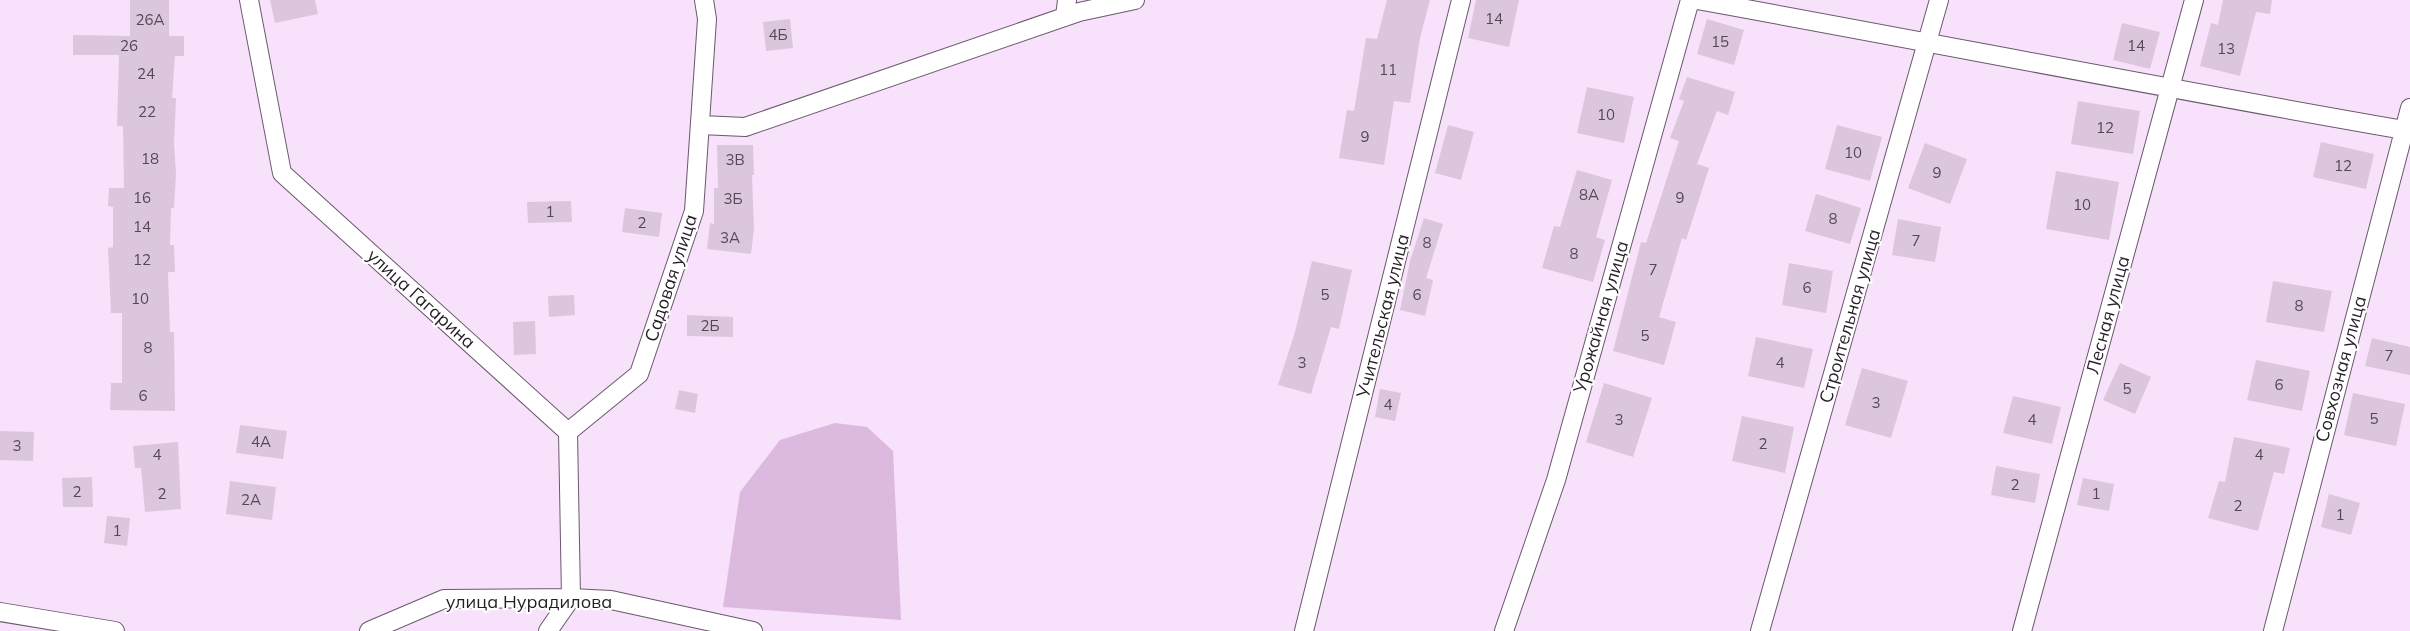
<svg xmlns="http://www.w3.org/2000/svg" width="2410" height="631" font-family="Mulish,sans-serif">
<rect width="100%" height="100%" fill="#f8e1fa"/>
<path fill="#dcb9df" d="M835,423L867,427L893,451L901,620L723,607L740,492L780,440Z"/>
<path fill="#dcc6de" d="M130,0H169V36H184V56H175L172,98H176L174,143L176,174L174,208H171L170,245H174L175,272H168L170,332H174L175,411L110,410L111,383H122V313H111L108,248L113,247V207L108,206L109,188H124L123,126H117L119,55H73V35L130,36Z
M270,0H315L318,14L275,23Z
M1387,0H1430L1420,38L1410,103L1394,101L1384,165L1339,158L1347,110L1354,111L1366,38L1377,39Z
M1476,0H1519L1509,47L1468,38Z
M2223,0H2272L2270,14L2256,12L2240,76L2200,66L2211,23L2218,25Z
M790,19L793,48L766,51L763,22Z
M1707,19L1744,30L1734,65L1697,54Z
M2122,23L2160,32L2150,69L2113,60Z
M1687,77L1735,92L1728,115L1717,111L1697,164L1709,168L1686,240L1682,238L1659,317L1676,322L1664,365L1613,351L1641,242L1646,243L1679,141L1670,138L1684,101L1679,99Z
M1587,87L1634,97L1624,143L1577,133Z
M2078,101L2140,111L2133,154L2071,144Z
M1448,125L1474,132L1461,180L1435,173Z
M1837,125L1882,137L1870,181L1825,169Z
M2321,142L2374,154L2366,189L2313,177Z
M1925,143L1967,159L1950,204L1908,188Z
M717,145H753L754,175H752L754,228L751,254L707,249L710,223L714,224V188H718Z
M1577,170L1612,180L1596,237L1605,240L1593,282L1542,268L1554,226L1560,227Z
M2056,171L2119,182L2109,240L2046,229Z
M1816,194L1861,208L1850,244L1805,231Z
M571,201L572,222L528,223L527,202Z
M625,208L662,213L659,237L622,232Z
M1424,218L1443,224L1426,278L1433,280L1425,316L1400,310L1410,261Z
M1898,219L1941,227L1935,262L1892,255Z
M1312,261L1352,270L1339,329L1331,327L1311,394L1278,385L1295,332Z
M1789,263L1833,271L1826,313L1782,305Z
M2273,281L2332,291L2324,332L2266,322Z
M574,295L575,315L549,317L548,296Z
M687,315L733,317V337L687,336Z
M535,321L536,354L514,355L513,322Z
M1756,337L1813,349L1804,388L1748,376Z
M2372,338L2410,347V375L2365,366Z
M2256,360L2310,371L2302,411L2247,400Z
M2120,363L2151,377L2135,414L2103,400Z
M1862,368L1908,381L1891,438L1845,425Z
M1604,383L1652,398L1633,457L1586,442Z
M1380,389L1401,393L1395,421L1375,417Z
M679,390L698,394L695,413L675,409Z
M2353,393L2405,404L2396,446L2344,435Z
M2013,396L2061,407L2052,444L2003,433Z
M1742,416L1794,427L1785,473L1732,461Z
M240,425L287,431L283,459L236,453Z
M0,431L34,432L33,461L0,460Z
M2234,437L2290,448L2284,474L2274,472L2258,531L2208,518L2219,481L2225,482Z
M178,442L181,509L145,512L141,468H135L133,446Z
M1996,466L2040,474L2035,503L1991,495Z
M92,477L93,507H63L62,478Z
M2083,478L2114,484L2109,511L2077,505Z
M230,481L276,487L272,520L226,514Z
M2329,494L2360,503L2351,535L2321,527Z
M107,516L130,518L127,546L104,543Z"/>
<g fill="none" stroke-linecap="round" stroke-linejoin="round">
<defs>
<path id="street" d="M249,0L282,173L568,432L571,598L548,631
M1697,0C1935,43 2172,90 2410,131
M1065,17L1067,0
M701,125L745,127L1079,12L1135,0
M568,432L639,374L694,211L707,19L704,0
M0,612L115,631
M369,631L444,599L571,598L611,600L753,631
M1304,631L1461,0
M1504,631L1556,480L1690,0
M1760,631L1939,0
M2022,631L2194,0
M2273,631L2410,108"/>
</defs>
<use href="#street" stroke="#6b586d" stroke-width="20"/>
<use href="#street" stroke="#fff" stroke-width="18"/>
</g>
<g text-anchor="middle" stroke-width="4.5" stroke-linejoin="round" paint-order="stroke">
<g font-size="15" fill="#544855">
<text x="1494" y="24">14</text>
<text x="150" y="25">26А</text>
<text x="778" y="40">4Б</text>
<text x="1720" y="47">15</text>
<text x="129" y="51">26</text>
<text x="2136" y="51">14</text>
<text x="2226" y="54">13</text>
<text x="1388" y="75">11</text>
<text x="146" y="79">24</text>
<text x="147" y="117">22</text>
<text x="1606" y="120">10</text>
<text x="2105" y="133">12</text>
<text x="1365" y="142">9</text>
<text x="1853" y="158">10</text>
<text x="150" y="164">18</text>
<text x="735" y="165">3В</text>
<text x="2343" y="171">12</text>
<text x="1937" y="178">9</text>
<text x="1589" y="200">8А</text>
<text x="142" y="203">16</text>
<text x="1680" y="203">9</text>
<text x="733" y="204">3Б</text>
<text x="2082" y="210">10</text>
<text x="550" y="217">1</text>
<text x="1833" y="224">8</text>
<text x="642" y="228">2</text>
<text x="142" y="232">14</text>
<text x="730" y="243">3А</text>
<text x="1916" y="246">7</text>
<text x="1427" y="248">8</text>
<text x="1574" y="259">8</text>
<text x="142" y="265">12</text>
<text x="1653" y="275">7</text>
<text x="1807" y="293">6</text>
<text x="1325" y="300">5</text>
<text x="1417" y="300">6</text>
<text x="140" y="304">10</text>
<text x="2299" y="311">8</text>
<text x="710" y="331">2Б</text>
<text x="1645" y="341">5</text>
<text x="148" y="353">8</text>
<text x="2389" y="361">7</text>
<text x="1302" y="368">3</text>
<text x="1780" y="368">4</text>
<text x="2279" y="390">6</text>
<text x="2127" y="394">5</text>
<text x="143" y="401">6</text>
<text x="1876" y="408">3</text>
<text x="1388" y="410">4</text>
<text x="2374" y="424">5</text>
<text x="1619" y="425">3</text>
<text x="2032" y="425">4</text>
<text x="261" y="447">4А</text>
<text x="1763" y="449">2</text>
<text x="17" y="451">3</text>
<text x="157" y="460">4</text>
<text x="2259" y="460">4</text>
<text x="2015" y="490">2</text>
<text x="77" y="497">2</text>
<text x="162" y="499">2</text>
<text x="2096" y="499">1</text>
<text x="251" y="505">2А</text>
<text x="2238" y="511">2</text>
<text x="2340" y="520">1</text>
<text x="117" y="536">1</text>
</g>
<g font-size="18" fill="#261e27" stroke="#fff">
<text transform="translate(671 278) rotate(-72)" y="6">Садовая улица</text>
<text transform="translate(421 299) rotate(42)" y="6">улица Гагарина</text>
<text transform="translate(2108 315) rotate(-75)" y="6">Лесная улица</text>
<text transform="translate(1383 316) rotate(-76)" y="6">Учительская улица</text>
<text transform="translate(1850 316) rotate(-74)" y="6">Строительная улица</text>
<text transform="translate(1601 317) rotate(-74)" y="6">Урожайная улица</text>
<text transform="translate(2341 369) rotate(-75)" y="6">Совхозная улица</text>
<text x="529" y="608">улица Нурадилова</text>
</g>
</g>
</svg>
